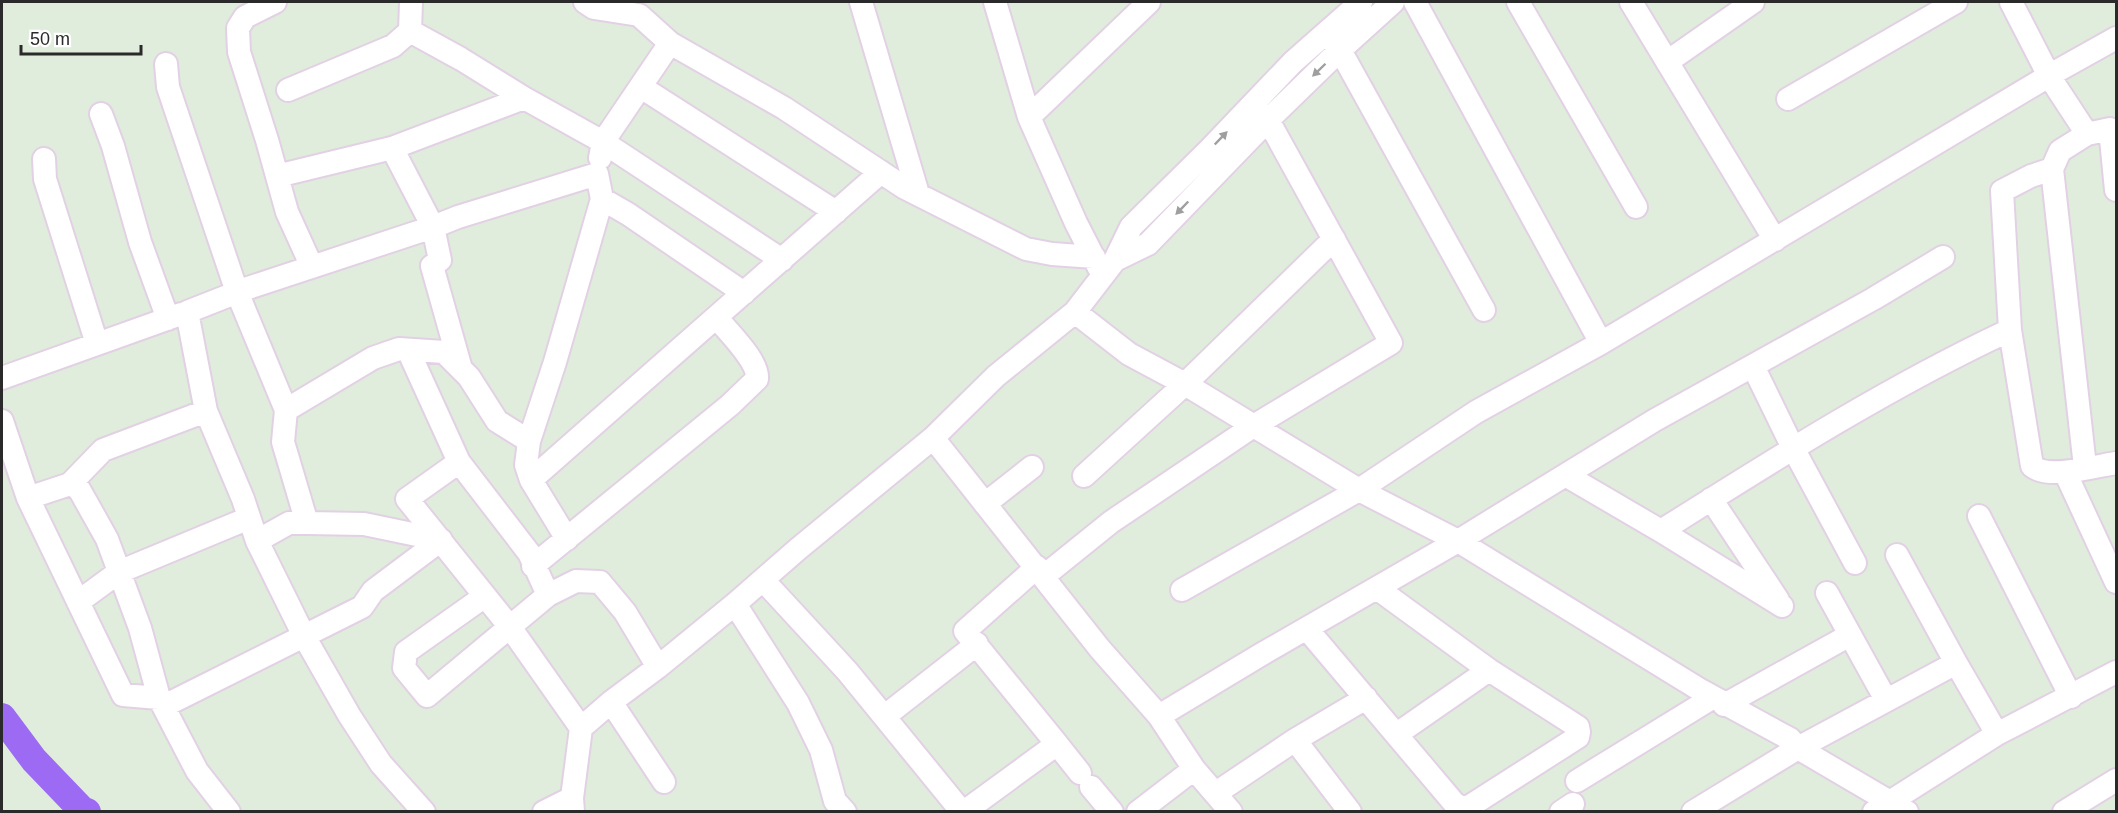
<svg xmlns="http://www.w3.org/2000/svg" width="2118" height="813" font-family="Helvetica,sans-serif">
<rect width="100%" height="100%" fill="#e1eddc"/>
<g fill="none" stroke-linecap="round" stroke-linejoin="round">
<path stroke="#9c6af3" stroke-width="28" d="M2,717L34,760L82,810L87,812"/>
<defs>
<path id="minor" d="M275,2L245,17L238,28L239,52L267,140L287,212L312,267
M585,2L594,8L639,15L670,43L784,108L905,188L1026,249L1052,254L1094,257
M861,2L918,194
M995,2L1029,117L1076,223L1099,268
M1415,2L1601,343
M1518,2L1636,207
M1631,2L1775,240
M2011,2L2049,76L2087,134L2060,151L2052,169L2085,467
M410,31L461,59L524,98L603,142L782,260
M1331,39L1340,50L1484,310
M1667,62L1753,2
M166,64L168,87L237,292L286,410L373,358L399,349L444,352L469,377L497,421L529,441
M641,87L836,212
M288,90L393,46L410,31L411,2
M1788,99L1956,2
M101,114L113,146L140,242L168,319
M1029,117L1149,2
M2087,134L2110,129L2116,190
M392,148L524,98
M600,158L603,142L670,43
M44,159L45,179L97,344
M2052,169L2031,176L2002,191L2010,330L2032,466C2048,480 2096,466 2116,463
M277,176L392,148L433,227L440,260L432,266L461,369
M1115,260L1148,244L1268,120L1340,50L1393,2
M744,293L628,214L602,199L555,362L529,441L526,465L531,480L881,172
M1075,312L1129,354L1185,384L1359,490L1458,541L1702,691L1790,739L1798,748L1907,812
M408,350L459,462L407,499L510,627L581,728
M1753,366L1793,448L1855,563
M2,378L181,314
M286,410L283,442L307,523
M2,421L28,498L70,484L79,489L107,539L140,628L159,698L197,771L229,812
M459,462L529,553L548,595L427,696L404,668L406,652L485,596
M2065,472L2116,582
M1084,476L1185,384L1334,239
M1567,476L1661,531C1775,459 1888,387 2010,330
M531,480L567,539
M70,484L103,450L206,411
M28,498L123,695L159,698
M1711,499L1778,600
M985,504L1032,467
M1979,516L2071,697
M1661,531L1782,606
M257,541L289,523H307L364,524L441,540
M533,566L730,405L757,379C759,361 728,332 717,318
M1037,567L965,631L1057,744
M1044,576L1111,522L1252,427L1391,343L1268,120L1252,105
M763,580L847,671L962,812
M1182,590L1359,490L1476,412L1601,343L2057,71L2116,38
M1827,593L1886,700
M548,595L576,581L600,582L625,612L658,667
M78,602L119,572L249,518
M735,604L798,703L821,750L835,801L845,812
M1307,629L1454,803L1462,808L1470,806L1578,737L1579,732L1578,727L1489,670L1378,589
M1956,663L1997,734
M611,702L664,782
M1724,705L1850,635
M164,706L362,607L373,591L441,540
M885,716L977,644
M1159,716L1100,649L933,438L996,376L1075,312L1115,260L1131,227L1210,149L1293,62L1361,2
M1397,734L1489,670
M1295,740L1366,698
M1577,781L1712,698
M1091,787L1112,812
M1216,793L1295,740L1350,812
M424,812L381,764L349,715L304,636L257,541L243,499L206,411L187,312L248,288L433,227L458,217L597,174L602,199
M544,812L572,798
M573,812L572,798L581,728L611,702L658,667L735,604L798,549L933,438
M964,812L1057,744L1080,773
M1138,812L1194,769
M1231,812L1194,769L1159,716L1262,654L1458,541L1655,420L1873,299L1943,257
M1561,812L1573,804
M1693,812L1798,748L1956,663L1897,555
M1874,812L1997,734L2116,672
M2064,812L2116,780"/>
</defs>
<use href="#minor" stroke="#e2d1e4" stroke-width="26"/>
<use href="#minor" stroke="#fff" stroke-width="22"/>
</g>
<defs><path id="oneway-solid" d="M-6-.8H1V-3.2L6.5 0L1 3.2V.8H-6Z" transform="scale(1.5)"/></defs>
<g fill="#9f9f9f">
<use href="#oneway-solid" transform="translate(1319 70) rotate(136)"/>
<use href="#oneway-solid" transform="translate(1221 138) rotate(-46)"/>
<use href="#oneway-solid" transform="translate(1182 208) rotate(134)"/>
</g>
<rect width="2118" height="813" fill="none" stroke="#2a2a2a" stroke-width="6"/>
<path d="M21 45v9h120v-9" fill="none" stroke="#2a2a2a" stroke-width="3"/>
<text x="30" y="45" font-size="18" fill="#2a2a2a" stroke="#ffffff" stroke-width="4.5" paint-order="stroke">50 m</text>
</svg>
